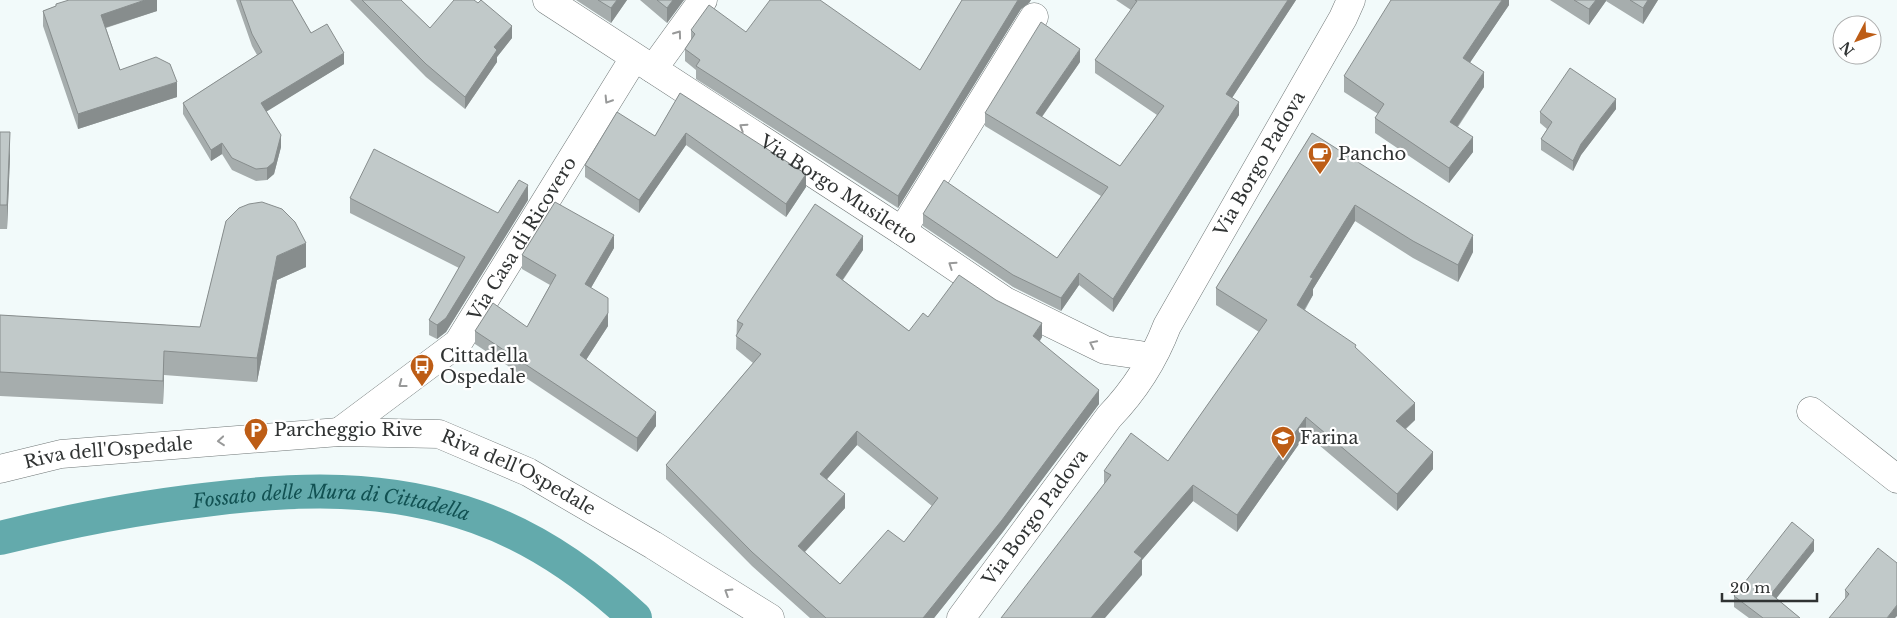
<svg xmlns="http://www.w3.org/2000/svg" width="1897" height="618" font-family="'Libre Baskerville',serif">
<rect width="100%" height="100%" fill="#f2fafa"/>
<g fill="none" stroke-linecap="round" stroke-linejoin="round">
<path stroke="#63aaac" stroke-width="34" id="s1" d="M0,538C69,521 134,508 204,500C297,488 387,485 477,517C536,538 590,576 635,618"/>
<defs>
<g id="street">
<path id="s2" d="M547,0L902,231L1005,301L1105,350L1140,355"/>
<path d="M653,69L703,0"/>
<path d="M902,231L1034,17"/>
<path d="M1811,411L1897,479"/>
<path id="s3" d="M339,432L458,343L634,58"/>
</g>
<g id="secondary">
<path id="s4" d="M0,469L61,454L339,432L439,434L528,472L653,545L770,618"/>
<path id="s5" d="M961,618L1109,417C1134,391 1154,360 1167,326L1343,18L1351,0"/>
</g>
</defs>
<use href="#street" stroke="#707777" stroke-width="29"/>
<use href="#secondary" stroke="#707777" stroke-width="29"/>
<use href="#street" stroke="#fff" stroke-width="28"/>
<use href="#secondary" stroke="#fff" stroke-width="28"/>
</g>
<path fill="#a6adad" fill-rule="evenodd" d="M157,0V11L106,28L120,70L177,97L78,129L43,26V11L56,6V4Z
M236,0H292L311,33L344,64L266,111L281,147L274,174L267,180L256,181L232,170L222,154L211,161L183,114V103L257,55L252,46Z
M350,0H401L430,28L512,38L497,57V62L465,109L426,77Z
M576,0H627L611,23Z
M640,0H684L667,23Z
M962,0H1031L1029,3L1021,9L898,208L696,79V70L685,61V49L691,40V30L746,32L920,70Z
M1116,0H1296L1232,98L1239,115L1113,312L1079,285L1061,311L1013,287L923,226V214L1057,258L1101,196L985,126V113L1080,62L1042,117L1120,166L1157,115L1095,73V60L1131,10Z
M1509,0V5L1470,62L1484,87L1458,127L1473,152L1449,183L1375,133V118L1378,114L1344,92V76Z
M1550,0H1658L1643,24L1606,1L1589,25Z
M680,93L806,187L786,217L686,145L639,213L585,177V165L655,136Z
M1616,109L1581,155L1573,171L1541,150V139L1547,129L1540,123V112Z
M0,132L10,156L7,229H0Z
M1312,133L1473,252L1458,282L1413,258L1355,221L1313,289V295L1305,310L1356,349L1415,420L1406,429L1433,469L1397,511L1306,434L1237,532L1193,501L1142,560V575L1104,484V471L1168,461L1259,332L1216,305V288Z
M350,198L498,213L528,200L446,332L437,339L429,335V320L459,268L350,213Z
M226,221L306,267L277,280L257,382L164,375L163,404L0,396V315L200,327Z
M614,248L591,288L608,326L586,360L656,426L637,452L475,344V331L527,327L550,285L522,269V255Z
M863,250L843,280L909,331L928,317L1042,337L1040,341L1099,404L1002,533L934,618H810L752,566L666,479V465L753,363L736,349L737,321ZM857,445L932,506L904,542L840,584L805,552L845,508L827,479Z
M1814,551L1776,598L1800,618H1749L1734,607V596Z
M1845,590L1895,618L1845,599Z"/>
<path fill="#878d8d" d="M145,0H157V11L101,29V15Z
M617,0H627L611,23V8Z
M673,0H684L667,23V8Z
M1018,0H1031L1029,3L1021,9L898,208V196Z
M1288,0H1296L1226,107V94Z
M1502,0H1509V5L1463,73V58Z
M1596,0H1606V1L1589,25V9Z
M1648,0H1658L1643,24V8Z
M512,26V38L497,57V62L465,109V97L494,47Z
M1080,49V62L1036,125V113Z
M344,53V64L261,115V103Z
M1484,72V87L1450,137V122Z
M177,82V97L78,129V114Z
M1616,99V109L1581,155L1573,171V161L1581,144Z
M1239,102V115L1113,312V299Z
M10,132V156L7,229V205Z
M686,133V145L639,213V200Z
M281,135V147L274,174L267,180V168Z
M1473,137V152L1449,183V168Z
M222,143V154L211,161V150Z
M806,174V187L786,217V204Z
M528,185V200L446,332L437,339V325Z
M1355,205V221L1313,289V295L1297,321V305L1310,277Z
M614,235V248L585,298V284Z
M1473,235V252L1458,282V265Z
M863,236V250L836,289V275Z
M306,243V267L277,280L257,382V358L277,256Z
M1079,273V285L1061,311V298Z
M608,298V326L580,369V355Z
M1042,323V337L1033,350V336Z
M164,351V375L163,404V381Z
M1099,390V404L1002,533L934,618H923Z
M1415,403V420L1396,437V421Z
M656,412V426L637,452V438Z
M1306,417V434L1237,532V515Z
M857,431V445L820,487V474Z
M1433,452V469L1397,511V494Z
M1193,485V501L1142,560V575L1105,618H1091L1134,552Z
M845,494V508L798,559V546Z
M1814,540V551L1771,605V594Z
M1897,605V616L1895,618H1887Z"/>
<path fill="#c1c9c9" stroke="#878d8d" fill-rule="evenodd" d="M69,0H145L101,15L120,70L156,57L170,64L177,82L78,114L43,11L56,6V4Z
M240,0H292L311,33L327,24L344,53L261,103L281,135L274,162L267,168L256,169L232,158L222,143L211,150L183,103L262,52L252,34Z
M362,0H401L430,28L454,0H474L478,3L481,0L512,26L494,47L497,50L465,97L426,64Z
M598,0H617L611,8Z
M657,0H673L667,8Z
M770,0H820L920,70L962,0H1018L898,196L696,66L700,60L685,49L695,34L691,30L709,5L746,32Z
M1135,0H1288L1226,94L1239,102L1113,299L1079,273L1061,298L1013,275L923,214L944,180L1057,258L1108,187L985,113L1041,22L1080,49L1036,113L1120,166L1164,106L1095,60L1137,1Z
M1391,0H1502L1463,58L1484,72L1450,122L1473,137L1449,168L1375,118L1384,104L1344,76Z
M1574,0H1596L1589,9Z
M1630,0H1648L1643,8Z
M1570,68L1616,99L1581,144L1573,161L1541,139L1552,122L1540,112Z
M680,93L806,174L786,204L686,133L639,200L585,165L617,112L655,136Z
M0,132H10L7,205H0Z
M1312,133L1473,235L1458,265L1413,241L1355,205L1310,277L1313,278L1297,305L1356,345L1355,347L1415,403L1396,421L1433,452L1397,494L1306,417L1237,515L1193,485L1134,552L1142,558L1091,618H1001L1111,475L1104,471L1131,433L1168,461L1267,320L1216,288Z
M374,149L498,213L519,180L528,185L446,318L437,325L429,320L465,257L350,198Z
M262,202L282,209L295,222L306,243L277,256L257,358L164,351L163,381L0,372V315L200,327L226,221L239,208L249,204Z
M555,202L614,235L585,284L608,298V313L580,355L656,412L637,438L475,331L493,303L527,327L556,275L522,255Z
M815,204L863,236L836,275L909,331L923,313L928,317L959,275L996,300L1042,323L1033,336L1099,390L1002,520L923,618H826L752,552L666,465L761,354L736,336L743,324L737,321ZM857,431L938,498L904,542L888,530L840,584L798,546L845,494L820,474Z
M1792,522L1814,540L1771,594L1800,618H1763L1734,596Z
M1878,548L1897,563V605L1887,618H1829L1849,594L1845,590Z"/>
<defs><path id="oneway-chevron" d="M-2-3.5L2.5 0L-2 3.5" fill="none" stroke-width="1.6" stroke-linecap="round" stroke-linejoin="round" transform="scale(1.25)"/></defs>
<g stroke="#989999">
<use href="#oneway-chevron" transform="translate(678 34) rotate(-54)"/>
<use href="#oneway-chevron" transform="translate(608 100) rotate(122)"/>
<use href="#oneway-chevron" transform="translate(743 127) rotate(-147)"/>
<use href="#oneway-chevron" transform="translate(952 265) rotate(-146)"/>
<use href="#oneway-chevron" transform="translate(1093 344) rotate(-154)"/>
<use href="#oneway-chevron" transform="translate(402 384) rotate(143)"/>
<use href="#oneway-chevron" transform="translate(221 441) rotate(175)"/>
<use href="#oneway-chevron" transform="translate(728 592) rotate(-148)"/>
</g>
<defs>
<symbol id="cafe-pin" viewBox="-11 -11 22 30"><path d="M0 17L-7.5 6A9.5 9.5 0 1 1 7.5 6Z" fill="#bd5d16" stroke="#fff"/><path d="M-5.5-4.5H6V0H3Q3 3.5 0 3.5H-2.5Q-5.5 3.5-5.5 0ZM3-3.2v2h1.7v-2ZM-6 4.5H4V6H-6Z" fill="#fff"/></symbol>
<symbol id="bus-pin" viewBox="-11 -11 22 30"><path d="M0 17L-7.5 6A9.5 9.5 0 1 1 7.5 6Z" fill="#bd5d16" stroke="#fff"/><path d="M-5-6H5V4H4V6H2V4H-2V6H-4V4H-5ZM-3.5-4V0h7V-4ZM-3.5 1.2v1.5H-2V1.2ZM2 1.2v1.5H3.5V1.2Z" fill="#fff"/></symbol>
<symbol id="parking-pin" viewBox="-11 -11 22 30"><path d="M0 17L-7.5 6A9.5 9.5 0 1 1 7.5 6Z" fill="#bd5d16" stroke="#fff"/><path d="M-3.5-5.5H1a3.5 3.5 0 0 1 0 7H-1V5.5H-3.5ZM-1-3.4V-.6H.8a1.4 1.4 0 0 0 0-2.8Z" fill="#fff"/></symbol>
<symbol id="school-pin" viewBox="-11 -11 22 30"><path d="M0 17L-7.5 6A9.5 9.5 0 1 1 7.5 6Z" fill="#bd5d16" stroke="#fff"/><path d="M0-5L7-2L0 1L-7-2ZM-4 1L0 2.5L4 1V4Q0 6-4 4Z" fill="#fff"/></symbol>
</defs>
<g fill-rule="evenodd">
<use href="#cafe-pin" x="1306" y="140" width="28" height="38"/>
<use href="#bus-pin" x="408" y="352" width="28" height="38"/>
<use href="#parking-pin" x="242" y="416" width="28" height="38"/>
<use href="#school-pin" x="1269" y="424" width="28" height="38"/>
</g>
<g text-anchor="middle" stroke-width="4.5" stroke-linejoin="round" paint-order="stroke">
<g font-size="18" fill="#303333" stroke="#fff" text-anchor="start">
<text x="1338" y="160">Pancho</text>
<text x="440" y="362">Cittadella<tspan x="440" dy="21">Ospedale</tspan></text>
<text x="274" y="436">Parcheggio Rive</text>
<text x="1300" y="444">Farina</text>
</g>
<g font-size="18" fill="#303333" stroke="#fff">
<text dy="6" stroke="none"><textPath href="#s5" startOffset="545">Via Borgo Padova</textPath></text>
<text dy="6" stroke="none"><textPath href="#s2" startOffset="348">Via Borgo Musiletto</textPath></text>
<text dy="6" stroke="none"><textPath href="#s3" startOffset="271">Via Casa di Ricovero</textPath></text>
<text dy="6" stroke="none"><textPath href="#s4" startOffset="110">Riva dell'Ospedale</textPath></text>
<text dy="6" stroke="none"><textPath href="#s4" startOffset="530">Riva dell'Ospedale</textPath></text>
<text dy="6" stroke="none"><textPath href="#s5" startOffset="125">Via Borgo Padova</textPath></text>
</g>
<g font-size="19" font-style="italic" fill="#115152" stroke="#fff">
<text dy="7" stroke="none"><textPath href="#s1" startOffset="336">Fossato delle Mura di Cittadella</textPath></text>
</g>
</g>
<g transform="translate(1857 40) rotate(229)"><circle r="24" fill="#ffffff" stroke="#acadad"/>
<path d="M0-4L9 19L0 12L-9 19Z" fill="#bd5d16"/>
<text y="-8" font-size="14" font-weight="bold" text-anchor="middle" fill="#303333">N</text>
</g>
<path d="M1722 593v8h95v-8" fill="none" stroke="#303333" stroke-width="2.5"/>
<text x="1730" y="593" font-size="15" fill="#303333" stroke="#ffffff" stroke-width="4" paint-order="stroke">20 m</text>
</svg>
